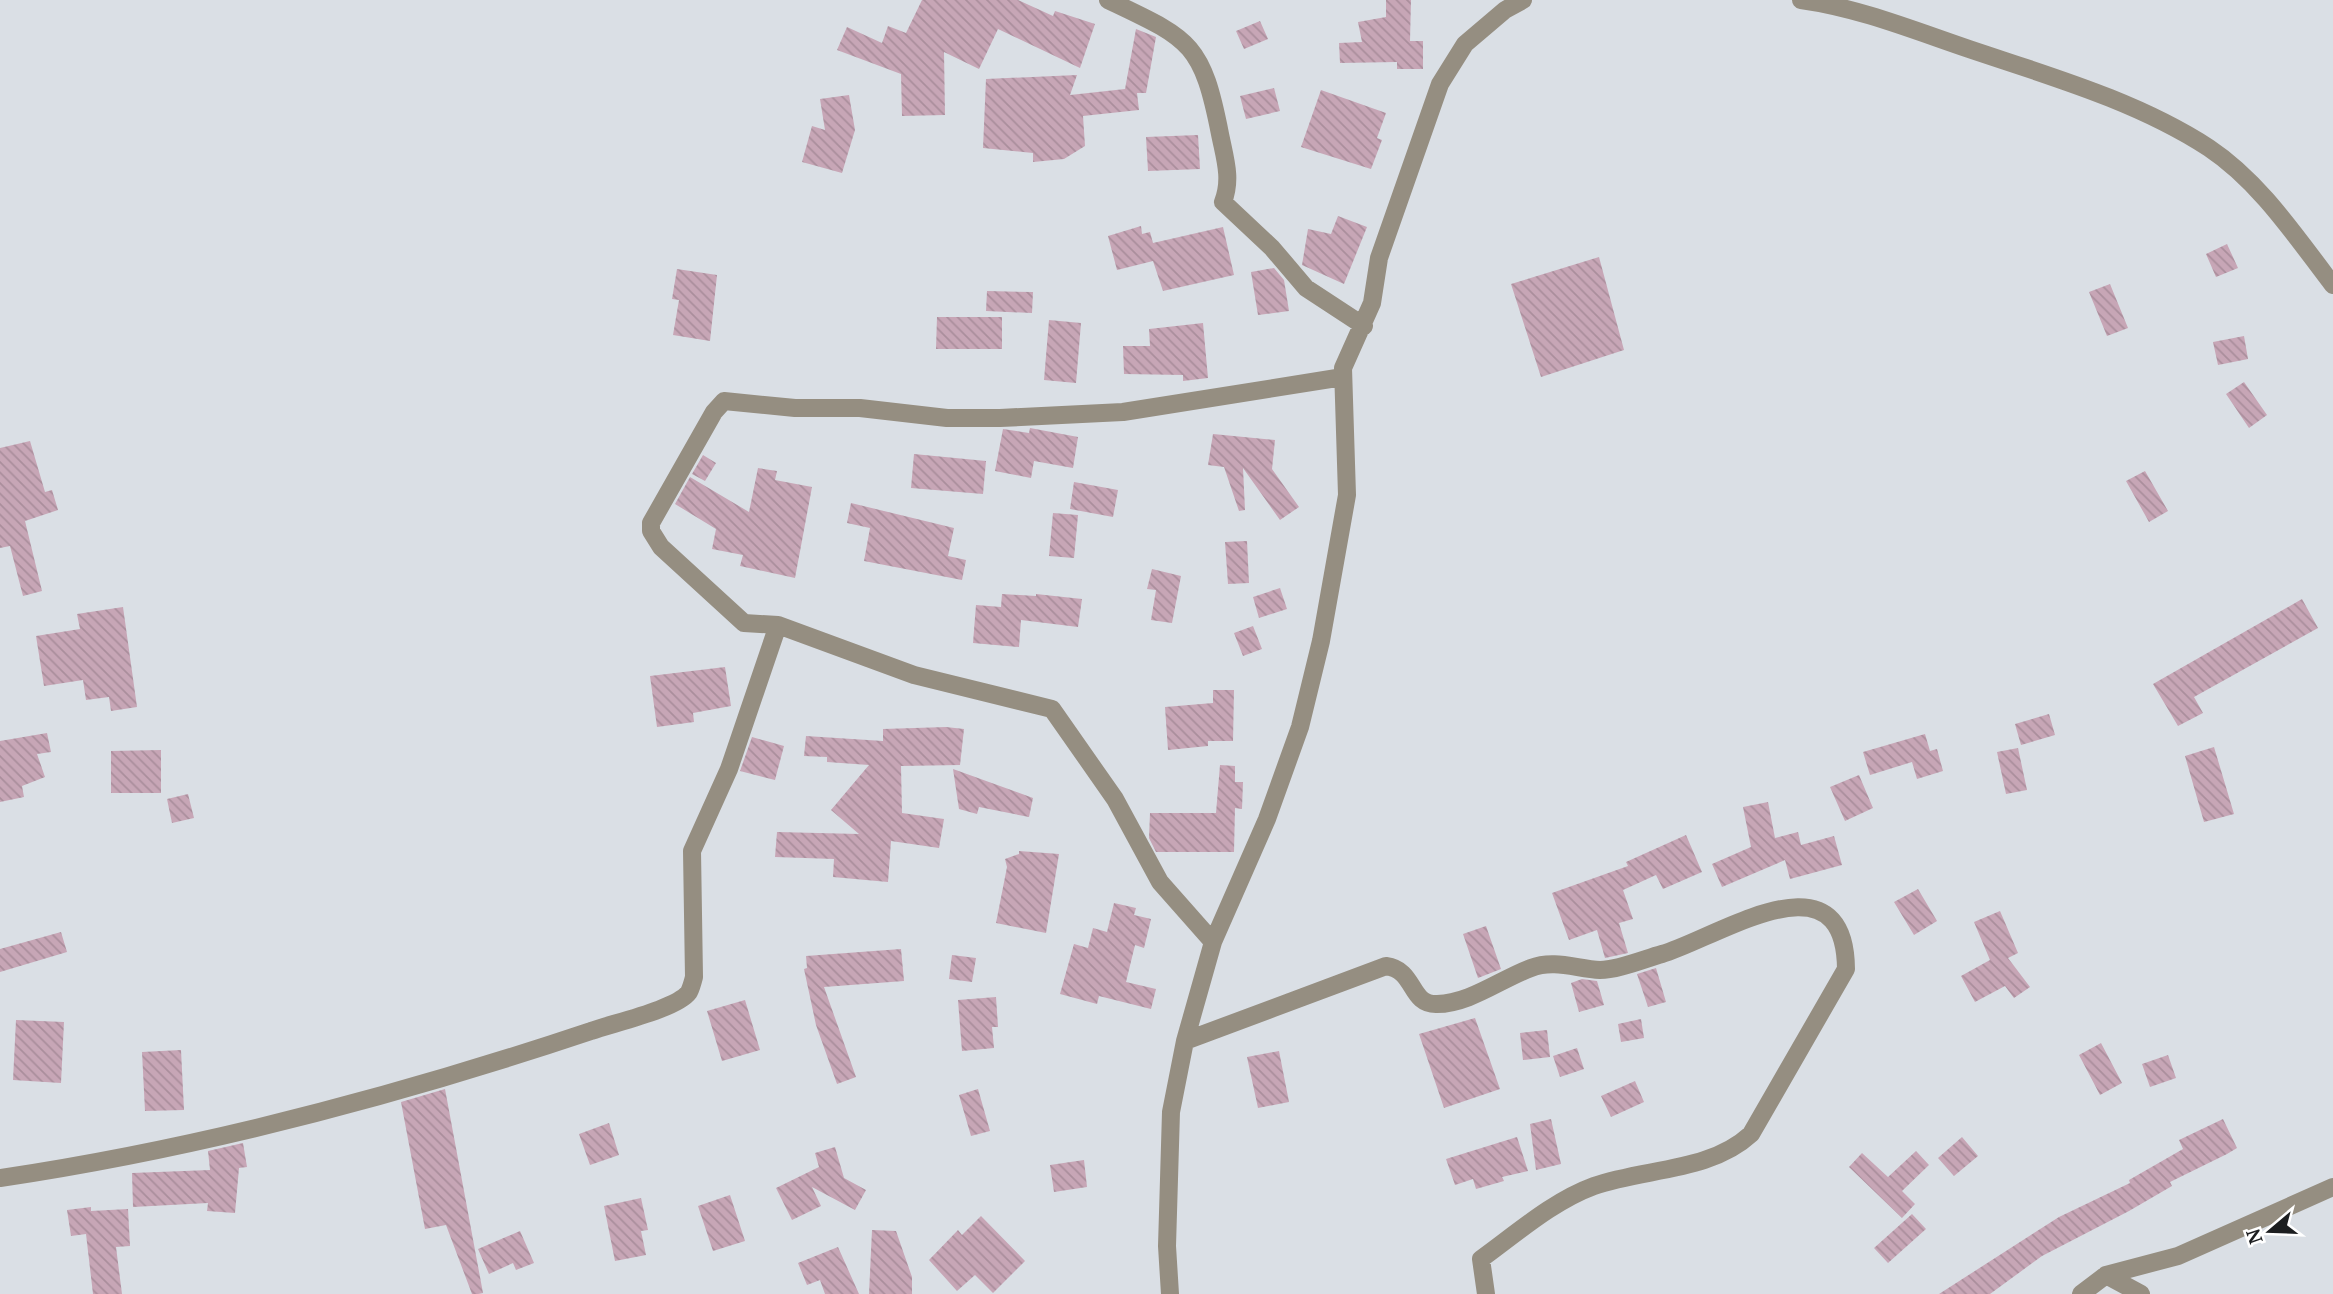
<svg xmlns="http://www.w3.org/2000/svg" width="2333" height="1294" font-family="'PT Serif',serif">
<defs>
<pattern id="building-back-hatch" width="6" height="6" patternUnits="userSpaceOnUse" patternTransform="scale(1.75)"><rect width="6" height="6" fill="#c7a6b6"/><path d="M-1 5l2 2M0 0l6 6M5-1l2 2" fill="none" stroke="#aa8e9c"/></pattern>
</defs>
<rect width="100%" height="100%" fill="#dadfe5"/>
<path fill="url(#building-back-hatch)" d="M922,0H1018L1053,16L1055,11L1095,24L1080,68L998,29L979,69L944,52L945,115L902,116L901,74L837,50L847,27L882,43L888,26L906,33Z
M1386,0H1411L1410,41H1423V69H1397V62L1340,63L1339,43L1362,42L1358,22L1386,17Z
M1260,21L1268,39L1244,49L1236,31Z
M1136,29L1156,37L1146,93H1137L1139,110L1083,116L1085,146L1064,159L1033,162V153L983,148L986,79L1077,75L1070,95L1125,89Z
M1274,88L1280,111L1246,119L1240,96Z
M1321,90L1386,113L1377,138L1382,140L1371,169L1301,147Z
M849,95L855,130L842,173L802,162L812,126L825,130L820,99Z
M1198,135L1200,169L1148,171L1146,137Z
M1338,216L1367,227L1344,284L1302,265L1308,229L1331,234Z
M1141,226L1142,234L1150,232L1153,243L1223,227L1234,275L1163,291L1153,261L1117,270L1108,236Z
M2227,244L2238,268L2216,277L2206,254Z
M1599,257L1624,350L1541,377L1511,284Z
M1274,268L1284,280L1289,311L1258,315L1251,272Z
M677,269L717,275L710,341L673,335L679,300L672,299Z
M2110,284L2128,328L2107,336L2089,292Z
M987,291L1033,292L1032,313L986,311Z
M937,317H1002V349H936Z
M1049,320L1081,323L1076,383L1044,380Z
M1203,323L1208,378L1183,381V375L1124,374L1123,346H1150L1149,329Z
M2244,336L2248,359L2218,365L2213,342Z
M2244,382L2267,415L2249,428L2226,394Z
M1030,428L1078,437L1073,468L1034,461L1031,478L995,471L1003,429L1029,433Z
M1213,434L1275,440L1272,469L1299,507L1280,520L1243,468L1245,510L1239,511L1224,467L1208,465Z
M30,441L45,492L52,490L58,510L25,521L42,591L23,596L10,546L0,548V448Z
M914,454L986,461L983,494L911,488Z
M703,455L716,463L705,481L692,474Z
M758,468L777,471L775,480L812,487L795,578L740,566L743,555L712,549L716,529L675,504L690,477L749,512Z
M2145,471L2168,511L2149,522L2126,481Z
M1074,482L1118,490L1113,517L1070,509Z
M851,503L954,528L948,556L966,560L962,580L864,561L870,528L847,523Z
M1053,513L1078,515L1074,558L1049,556Z
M1247,541L1249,583L1228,584L1225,542Z
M1152,569L1181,576L1172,623L1151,620L1156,590L1147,589Z
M1280,588L1287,609L1259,618L1253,597Z
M1002,594L1036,596V594L1082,599L1078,627L1021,620L1019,647L973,643L976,605L1001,607Z
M2302,599L2318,628L2194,697L2203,713L2178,726L2153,684Z
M123,607L137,707L111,711L109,697L86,700L83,680L44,686L36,636L80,629L77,614Z
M1253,626L1262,649L1243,656L1234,633Z
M725,667L731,706L693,713L694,722L657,727L650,676Z
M1213,690H1234L1233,741H1208V746L1168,750L1165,707L1213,703Z
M2049,714L2055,735L2021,745L2015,724Z
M946,727L964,729L960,765L901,766L902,813L944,819L939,848L891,841L888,882L833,877L834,859L775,857L777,832L859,834L831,810L869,765L827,762V757L804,756L806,736L883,741V729Z
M47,733L51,752L37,754L45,777L22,786L24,797L0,802V741Z
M1925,734L1930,751L1937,749L1943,771L1917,779L1912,762L1870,775L1863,752Z
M752,737L784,746L775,780L740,771Z
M2214,747L2234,814L2204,822L2185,756Z
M2018,748L2027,790L2006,794L1997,752Z
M161,750V793H111V751Z
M1220,765L1235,766V782H1243L1242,809L1235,808L1234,852H1156L1149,838L1150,813H1216Z
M953,769L1033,798L1029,817L979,807L977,814L959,809Z
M1859,775L1873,808L1845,821L1830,787Z
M188,794L194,818L172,823L167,799Z
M1768,802L1775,838L1798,832L1801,845L1834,836L1842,865L1790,879L1785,860L1722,887L1712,864L1751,847L1743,807Z
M1686,835L1702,872L1663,889L1656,875L1623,890L1633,919L1619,923L1628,953L1605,958L1597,930L1569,940L1552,893L1628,866L1626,862Z
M1019,851L1059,854L1046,933L996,923L1007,867L1005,859L1019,854Z
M1918,889L1937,921L1914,935L1894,902Z
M1114,903L1136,908L1134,915L1151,919L1144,948L1135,945L1126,982L1156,989L1151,1009L1099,996L1097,1004L1060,994L1074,944L1088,948L1093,928L1107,932Z
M2000,911L2018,953L2008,958L2030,987L2014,998L2005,986L1975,1002L1961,976L1990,960L1974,922Z
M1486,926L1501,969L1478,978L1463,934Z
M61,932L67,952L0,972V949Z
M901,949L904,981L824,987L856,1077L837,1084L816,1025L804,969L807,968L806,956Z
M952,955L976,958L972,982L949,979Z
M1656,968L1666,1002L1648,1007L1637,974Z
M1582,979L1597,981L1604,1005L1579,1012L1571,983Z
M996,997L998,1027H992L994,1048L962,1051L958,1000Z
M745,1000L760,1050L722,1061L707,1011Z
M1475,1018L1500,1089L1444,1108L1419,1034Z
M1641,1019L1644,1038L1621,1042L1618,1024Z
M16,1020L64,1022L61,1083L13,1080Z
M1547,1030L1550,1057L1523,1060L1520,1033Z
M2101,1043L2122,1083L2100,1095L2079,1055Z
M1577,1048L1584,1069L1560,1077L1553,1056Z
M181,1050L184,1110L145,1111L142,1052Z
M1279,1051L1289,1102L1258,1108L1247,1057Z
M2168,1055L2176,1078L2150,1087L2142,1064Z
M1635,1081L1644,1102L1611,1117L1601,1096Z
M445,1089L483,1293L478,1294H472L446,1225L425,1229L401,1102Z
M978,1089L990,1131L971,1136L959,1095Z
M1551,1119L1561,1164L1536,1170L1530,1124Z
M2223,1119L2237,1148L2227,1154L2170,1182L2172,1186L2129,1211L2042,1256L1990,1294H1939L2059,1217L2130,1183L2129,1180L2183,1149L2179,1140Z
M609,1123L619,1155L590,1165L579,1134Z
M1517,1137L1528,1171L1502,1177L1504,1181L1476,1189L1473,1179L1455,1185L1446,1159Z
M1962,1137L1978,1156L1954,1176L1938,1158Z
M243,1143L247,1167L239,1168L235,1213L207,1211L208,1203L133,1207L132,1173L210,1170L208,1151Z
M835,1147L844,1178L866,1190L855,1210L812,1187L821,1206L792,1220L776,1188L819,1167L815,1153Z
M1916,1151L1929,1165L1902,1191L1915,1204L1902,1218L1849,1167L1862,1153L1888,1177Z
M1084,1160L1087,1187L1054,1192L1050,1165Z
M730,1195L745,1241L713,1251L698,1206Z
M641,1198L648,1230L641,1231L646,1255L615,1261L604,1206Z
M91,1207V1211L128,1209L130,1246L116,1247L122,1294H93L86,1234L71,1236L67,1210Z
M1912,1214L1926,1229L1888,1263L1874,1248Z
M981,1216L1025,1261L993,1293L975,1275L957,1291L929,1260L958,1230L962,1235Z
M872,1230L896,1231L912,1277V1294H869Z
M520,1231L534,1263L516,1270L513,1263L489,1274L478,1249Z
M838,1247L859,1294H825L820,1280L807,1285L798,1263Z"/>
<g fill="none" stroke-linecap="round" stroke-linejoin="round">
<path stroke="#958e81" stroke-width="18" d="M1108,0C1190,39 1202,42 1220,134C1225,159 1232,179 1223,202L1272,248L1306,288L1364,326
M1801,0C1859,8 1913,30 1969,49C2049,76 2137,101 2209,148C2260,182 2296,237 2333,285
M1213,942L1160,882L1115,799L1052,709L914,675L778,625L744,623L661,547L651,531V523L714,412L724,401L795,408H860L947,418H1000L1123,412L1343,377
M1185,1041L1386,966C1416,970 1409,1005 1437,1004C1469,1004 1501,979 1531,968C1554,959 1577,969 1600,970C1618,970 1644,959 1662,954C1717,938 1845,849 1846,969L1751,1134C1710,1172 1645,1168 1594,1186C1553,1201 1517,1233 1481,1259L1486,1294
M0,1178C202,1148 397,1096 591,1031C613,1023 677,1009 689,992C691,988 693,981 694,977L692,851L729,769L778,625
M2106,1275L2141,1294
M1170,1294L1167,1246L1171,1112L1185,1041L1213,942L1267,819L1300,727L1321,641L1347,495L1343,368L1372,303L1379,258L1440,84L1465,44L1505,10L1523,0
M2081,1294L2106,1275L2178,1256L2333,1187"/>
</g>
<g transform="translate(2270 1231) rotate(251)" stroke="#ffffff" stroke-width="5" paint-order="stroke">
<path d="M0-5L12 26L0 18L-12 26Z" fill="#1c1e20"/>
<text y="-10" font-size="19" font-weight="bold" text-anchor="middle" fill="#1c1e20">N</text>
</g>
</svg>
